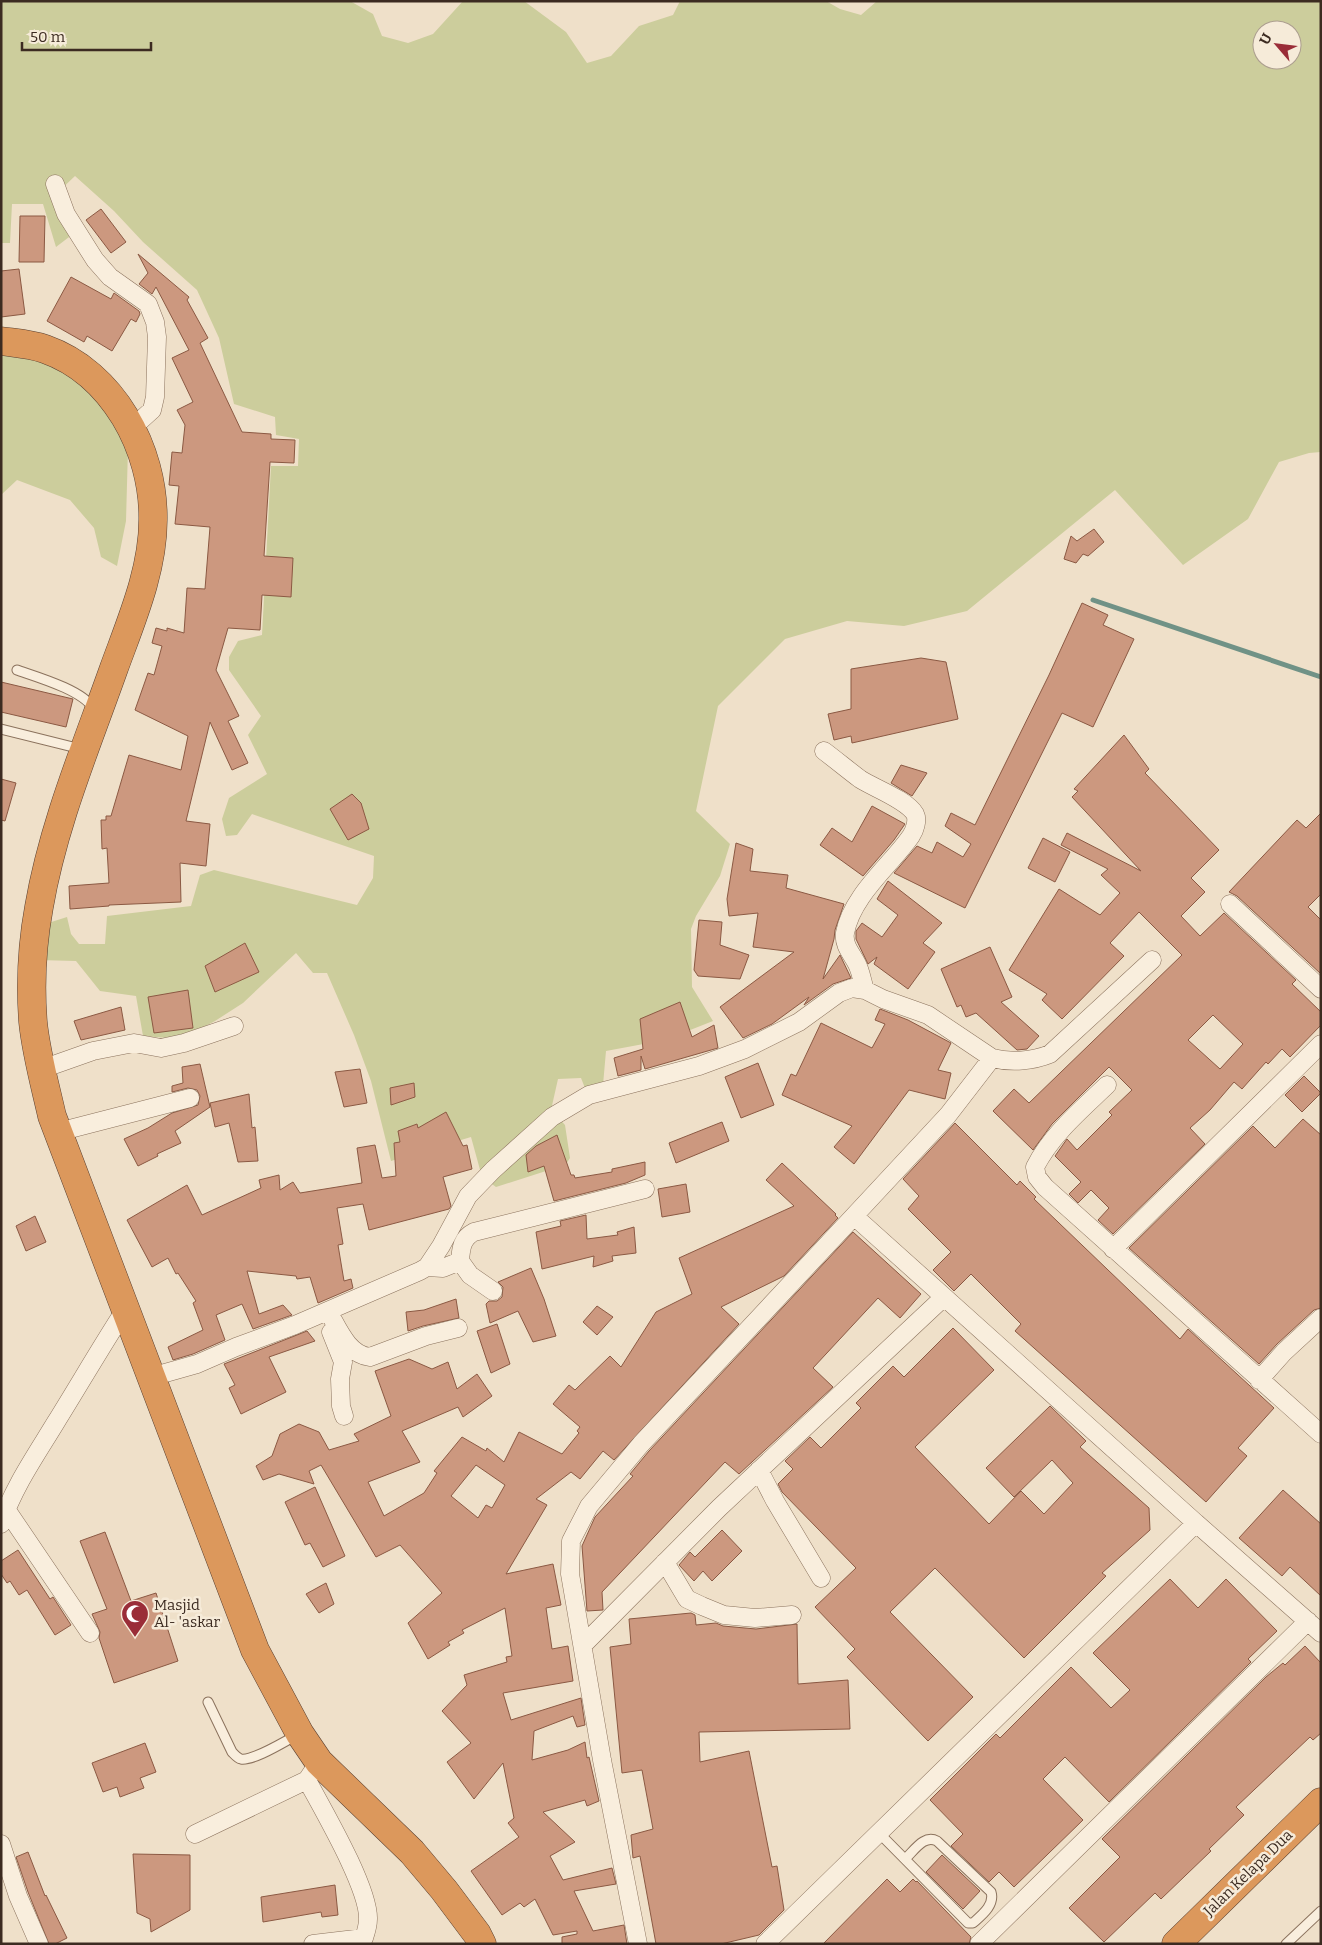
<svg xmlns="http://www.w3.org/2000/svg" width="1322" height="1945" font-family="Bitter,serif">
<rect width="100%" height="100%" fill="#efe0c9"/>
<path fill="#cccd9c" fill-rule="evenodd" d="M1,1H350L373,14L382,36L408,43L433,34L463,1H524L566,32L587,63L611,56L639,26L673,15L680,1H826L840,9L861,15L877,1H1317L1321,3V452L1309,453L1279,462L1248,519L1183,565L1115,490L967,611L904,626L847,621L785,639L718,706L696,811L730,844L720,876L696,916L691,929L692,987L713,1021L665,1040L606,1051L603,1085L587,1093L581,1078L558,1079L551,1110L565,1125L570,1158L556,1179L546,1171L496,1187L482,1177L471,1137L391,1161L371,1081L354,1035L327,973H313L296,953L243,1003L215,1021L181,1039L143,1036L136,996L100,991L76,961L38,960L42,925L67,917L71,934L79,944H105L107,916L191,906L200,875L214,870L357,905L373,878L374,856L252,814L237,835L226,836L222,819L229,798L267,774L248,735L261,716L229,670V657L238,641L262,635L271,466H298L299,439L276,435L275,417L234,404L219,338L197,290L143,242L114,211L75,176L54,196L73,234L56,247L43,204H12L10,243H1ZM1262,30H1292V60H1262Z
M1,345L85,379L119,416L128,448L126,521L117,566L101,557L94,528L70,500L17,480L1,495Z"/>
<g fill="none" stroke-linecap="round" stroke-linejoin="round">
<path stroke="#709286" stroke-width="5" d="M1093,600L1321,677"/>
</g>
<path fill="#cc987f" stroke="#8b5943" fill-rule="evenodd" d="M101,209L126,242L111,253L86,220Z
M20,216H45L44,262H19Z
M138,254L189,297L187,300L208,338L200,343L242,432L271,434V439L295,440L294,463L270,462L264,556L293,558L291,597L262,595L260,630L228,628L216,670L239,716L228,721L248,763L232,770L210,722L186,821L210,824L206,866L180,863L181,902L109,905V906L70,909L69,886L109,883L107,848L102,849L101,820H106V816H111L129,755L181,770L188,736L135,710L148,673L154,675L162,646L152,643L156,628L167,631V628L184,633L187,588L205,589L210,527L175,524L179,486L169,485L172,452L182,453L185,425L177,410L193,402L172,358L189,350L156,287L152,294L139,284L148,273Z
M19,269L25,314L1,317V271Z
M71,277L111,299L114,293L139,311L140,314L136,322L131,319L112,351L87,336L84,342L47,321Z
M1094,529L1104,542L1088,556L1083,554L1076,563L1064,559L1071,536L1077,541Z
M1082,603L1108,615L1103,625L1134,639L1093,727L1062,713L965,908L894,873L917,846L932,853L937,842L963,857L971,844L945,826L951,813L975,825L1049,675Z
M921,658L946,662L958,719L852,743L851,736L834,740L828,714L851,709V669Z
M1,682L73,699L66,727L1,712Z
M1124,735L1149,769L1145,773L1219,850L1191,878L1205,892L1181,916L1200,936L1224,913L1296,980L1292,984L1321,1012V1025L1290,1057L1282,1049L1268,1064L1266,1062L1242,1089L1234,1082L1210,1110L1190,1128L1205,1144L1113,1234L1098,1220L1109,1208L1091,1190L1078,1203L1069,1194L1081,1182L1055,1156L1067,1139L1077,1150L1112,1115L1109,1112L1132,1090L1109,1067L1052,1124L1033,1150L993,1111L1014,1089L1029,1103L1182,955L1139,912L1110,943L1124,956L1062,1019L1042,1000L1047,994L1009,970L1059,889L1100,915L1120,893L1101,875L1108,869L1061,845L1067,833L1141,871L1072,797L1078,791L1074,789ZM1213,1015L1243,1044L1220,1069L1188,1040Z
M901,765L927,773L912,796L891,783Z
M1,779L16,783L5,821L1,820Z
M352,794L361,803L369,829L348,840L330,809Z
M872,806L905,824L894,840L863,876L820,845L832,828L852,842Z
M1321,813V894L1308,907L1321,920V974L1237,896L1229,892L1297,820L1306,828Z
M1043,838L1070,852L1055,882L1028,868Z
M736,843L753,849L750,871L788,875L786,888L844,904L835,930L834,939L823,979L840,955L851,978L833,984L804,1005L809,997L772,1024L743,1038L720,1007L794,952L753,947L758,913L729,916L727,899Z
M888,881L942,923L923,943L935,952L908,989L874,964L877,957L868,964L856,939V931L862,923L882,937L898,915L877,899Z
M699,920L722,922L720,945L749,955L740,979L698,976L694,970Z
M245,943L259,972L215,992L205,966Z
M990,947L1012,997L1001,1002L1039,1036L1027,1049L1017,1050L976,1013L966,1017L961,1005L957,1007L941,969Z
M188,990L193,1028L154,1033L148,997Z
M680,1002L692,1037L714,1025L718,1048L645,1069L641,1056V1070L618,1076L614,1058L643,1049L640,1019Z
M121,1007L125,1030L81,1040L74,1021Z
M880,1009L908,1020L951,1043L938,1070L951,1073L945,1099L909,1090L854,1164L834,1147L852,1126L782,1095L791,1074L796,1076L821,1023L872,1048L885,1024L875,1020Z
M758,1063L774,1105L741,1118L725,1077Z
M200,1064L210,1107L175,1131L181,1143L157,1154L158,1156L138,1166L124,1139L148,1128L172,1113L198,1105L200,1096L197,1090L188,1088L172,1092V1086L183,1083L182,1067Z
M360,1069L367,1103L344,1107L335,1072Z
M1304,1076L1321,1093L1302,1112L1285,1095Z
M414,1083L415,1097L391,1105L390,1088Z
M249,1094L252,1128L255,1127L258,1161L238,1162L229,1123L215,1127L210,1103Z
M446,1112L463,1146L467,1145L472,1169L443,1177L451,1206L449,1209L369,1230L363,1204L337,1208L343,1244L338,1245L344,1281L351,1279L353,1288L318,1303L310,1277L297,1279L296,1276L247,1271L259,1314L283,1305L292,1315L253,1329L242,1304L216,1315L225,1340L193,1354L173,1360L168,1347L203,1330L193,1303L196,1301L178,1273L176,1274L168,1258L152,1267L127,1220L187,1185L202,1215L261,1188L259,1180L279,1175L280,1190L293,1182L300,1193L362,1183L357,1148L375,1145L382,1178L396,1176L394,1143L400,1142L398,1131L417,1124L418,1128Z
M1303,1119L1321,1135V1308L1314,1310L1277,1344L1259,1364L1129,1248L1253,1126L1275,1148Z
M722,1122L729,1141L676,1163L669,1143Z
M955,1123L1017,1185L1020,1181L1036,1197L1034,1199L1180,1339L1188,1329L1274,1408L1238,1448L1247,1456L1206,1502L1015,1331L1021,1324L971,1274L954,1291L933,1270L951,1252L908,1209L919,1196L903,1179Z
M557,1135L571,1175H574L575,1178L612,1172V1169L645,1162V1175L626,1183L554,1201L544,1166L528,1172L526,1155L536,1146Z
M782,1163L836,1214L835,1215L838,1218L784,1276L721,1307L739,1324L614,1460L603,1451L580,1479L571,1472L536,1499L547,1505L506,1574L553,1564L561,1605L546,1608L552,1649L568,1646L573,1681L503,1693L511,1720L581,1698L585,1725L577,1727L573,1716L534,1731L532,1760L568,1750L585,1742L587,1758L589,1757L599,1801L587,1806L585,1800L543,1812L575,1842L550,1856L563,1880L612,1868L616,1884L574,1891L593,1931L624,1925L627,1944H562V1937L577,1934V1931L553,1935L535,1899L524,1907L520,1903L502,1915L471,1871L519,1837L508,1823L514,1818L503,1763L474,1799L447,1762L471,1743L442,1711L467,1685L464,1675L507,1662L506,1657L512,1656L505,1608L462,1630L464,1633L448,1642L450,1645L428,1659L408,1623L442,1593L400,1545L376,1557L321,1465L309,1471L314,1484L279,1474L263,1480L256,1466L272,1456L280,1434L299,1424L319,1432L329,1450L359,1441L354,1434L391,1416L375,1371L409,1359L432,1369L448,1362L457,1389L477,1374L492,1396L463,1417L458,1407L402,1431L420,1462L368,1482L384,1516L424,1493L437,1473L434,1471L462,1437L486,1451L487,1448L504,1462L519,1432L562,1454L579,1433L577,1431L580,1427L553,1404L569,1385L575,1390L610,1356L621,1367L656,1312L692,1294L679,1258L794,1206L766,1180ZM476,1465L505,1485L492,1508L486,1505L478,1518L451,1496Z
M686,1184L690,1212L662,1217L658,1189Z
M586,1215L587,1239L618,1235L617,1232L634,1227L636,1253L612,1256L613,1261L593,1267L594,1256L542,1269L536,1232L561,1226L560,1221Z
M35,1216L46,1242L26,1251L16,1226Z
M853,1232L921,1294L900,1318L878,1298L813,1368L833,1387L739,1474L725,1462L602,1592L603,1610L587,1611L582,1546L595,1517L633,1476L630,1474L649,1451Z
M531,1268L544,1299L556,1336L533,1342L518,1311L490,1323L486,1304L489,1301H497L502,1297L503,1287L498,1282Z
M456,1299L459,1318L423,1326L408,1331L406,1312L424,1310Z
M597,1306L613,1317L597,1335L583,1322Z
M497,1324L510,1364L491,1373L477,1331Z
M953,1328L994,1370L915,1447L989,1524L1021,1491L1044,1514L1073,1483L1052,1460L1014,1497L986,1468L1050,1406L1086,1441L1080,1447L1149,1508L1150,1530L1102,1573L1106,1576L1024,1658L935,1568L890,1612L973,1697L928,1741L847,1657L855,1649L815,1607L856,1568L782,1492L778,1484L793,1469L785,1461L810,1437L821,1448L861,1408L856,1403L893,1366L904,1377Z
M307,1331L315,1341L269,1357L286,1392L241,1414L229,1388L235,1385L224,1364Z
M315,1487L345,1556L323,1567L310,1543L305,1545L285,1502Z
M1283,1490L1321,1524V1596L1290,1567L1282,1576L1239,1538Z
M722,1530L742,1551L712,1581L703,1571L694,1581L679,1565L690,1552L695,1557Z
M105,1532L131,1601L156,1593L178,1661L114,1683L99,1638L100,1632L92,1614L107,1609L80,1541Z
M18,1550L50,1599L53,1597L71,1625L55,1635L27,1590L19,1595L10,1581L7,1583L1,1574V1561Z
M1170,1579L1198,1608L1226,1579L1277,1631L1248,1659L1251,1662L1109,1802L1065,1757L1043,1779L1083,1820L1014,1887L999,1872L989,1882L951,1846L963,1834L930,1800L996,1734L1000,1738L1071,1667L1111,1708L1130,1690L1093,1653Z
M326,1583L334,1604L319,1613L306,1594Z
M691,1613L695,1615L696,1625L716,1623L723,1626L756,1629L797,1624L798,1684L848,1680L850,1729L699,1732L700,1762L749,1751L772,1867L777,1866L784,1910L759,1935L721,1944H656L640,1856L633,1858L631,1835L653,1829L642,1770L622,1773L610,1647L631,1644L629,1619Z
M1305,1646L1321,1663V1733L1313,1740L1310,1737L1236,1807L1244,1815L1209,1849L1211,1851L1161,1899L1155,1893L1104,1942L1069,1908L1120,1857L1102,1839L1266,1677L1283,1663L1285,1665Z
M145,1743L156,1772L140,1778L144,1788L120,1797L117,1787L103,1792L92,1763Z
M28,1852L45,1896L46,1895L67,1938L55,1944H49L28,1892L16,1857Z
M133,1854L190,1855V1910L151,1932L150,1919L137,1913Z
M942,1855L980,1891L963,1909L926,1872Z
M887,1879L900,1892L913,1879L916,1882L917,1881L971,1937L969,1944H823Z
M335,1885L338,1915L322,1917L321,1912L263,1922L261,1897Z"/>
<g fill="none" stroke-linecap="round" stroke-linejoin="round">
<defs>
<path id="lane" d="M17,670C37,677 82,690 93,708
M1,729L81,749
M208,1702L232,1752C235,1755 237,1758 241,1759C254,1761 285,1741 297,1735
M879,1833L968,1923H973C982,1915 995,1905 991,1892L937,1841C924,1834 914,1851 905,1859
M1286,1944L1321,1911"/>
<path id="street" d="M55,184L66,214L95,260L110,277L148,304L155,322L157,337L155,397L152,410L131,429
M824,751C836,760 848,770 860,779C874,788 907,800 915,814C918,820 915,830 911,836C891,865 852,895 845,933C843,945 852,954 857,964C861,972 862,981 865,990
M1230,904L1321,989
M992,1058C1011,1063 1033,1061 1050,1054L1152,960
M42,1069L93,1051L134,1043L161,1048L184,1043L234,1026
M1107,1085C1081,1110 1052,1134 1035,1167L1037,1177L1045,1187L1321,1434
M58,1132L190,1098
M1113,1249L1321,1044
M460,1261L470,1275L493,1291
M427,1267L443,1268L460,1261C461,1248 462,1238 474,1232L645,1189
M328,1311C338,1328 348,1355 370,1357L426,1336L458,1328
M331,1332L343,1362L340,1379L341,1406L344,1416
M151,1377L197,1364L236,1347L295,1325L420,1271L427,1267L441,1246L468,1196L493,1170L552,1117L589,1095L699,1066L745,1049L799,1022L839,993L852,988L865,990L883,999L928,1015L992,1058L948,1115L854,1216
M1259,1380L1284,1352L1321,1318
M759,1470L775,1501L821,1578
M6,1509L90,1633
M1,1524C14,1486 36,1455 56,1422C79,1385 101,1347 125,1310
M665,1562L687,1599L702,1606L724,1615L755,1618L792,1615
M583,1645L719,1508L944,1297
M195,1834L307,1780
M1,1844L18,1896L39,1944
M313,1944L364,1938C366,1932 368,1925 368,1919C369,1888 323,1810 307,1780L319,1762
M638,1944L602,1760L570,1574L571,1541L589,1506L641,1444L854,1216L1196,1523
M765,1944L1196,1523L1321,1633
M979,1944L1308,1621"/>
<path id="highway" d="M1,341C15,343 31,344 45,349C113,373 154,449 153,520C153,571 131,621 114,668C86,747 53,825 39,907C32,945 30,983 33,1022C36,1053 45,1085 52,1116L255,1650L300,1734L319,1762L412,1852L444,1890L477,1934L482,1944
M1176,1944L1321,1802"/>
</defs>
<use href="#lane" stroke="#8b725d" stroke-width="11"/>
<use href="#street" stroke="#8b725d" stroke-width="19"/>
<use href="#highway" stroke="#5a4031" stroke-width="29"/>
<use href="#lane" stroke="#f9eedd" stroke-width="9"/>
<use href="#street" stroke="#f9eedd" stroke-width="18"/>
<use href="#highway" stroke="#dc985c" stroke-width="28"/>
</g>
<defs>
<symbol id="mosque-pin" viewBox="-11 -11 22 30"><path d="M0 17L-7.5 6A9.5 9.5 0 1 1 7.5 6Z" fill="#9a2d38" stroke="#f6ebd9"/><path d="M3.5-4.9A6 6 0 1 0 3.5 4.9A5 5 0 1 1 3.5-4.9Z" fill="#fff"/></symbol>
</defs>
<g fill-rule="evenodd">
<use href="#mosque-pin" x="119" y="1598" width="32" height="43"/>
</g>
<g text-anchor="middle" stroke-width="5" stroke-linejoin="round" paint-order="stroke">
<g font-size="15" fill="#3c2b21" stroke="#f6ebd9" text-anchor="start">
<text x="154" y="1610">Masjid<tspan x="154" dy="17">Al- 'askar</tspan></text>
</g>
<g font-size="15" fill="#3c2b21" stroke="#f6ebd9">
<text transform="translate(1248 1873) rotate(-44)" y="5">Jalan Kelapa Dua</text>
</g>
</g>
<rect width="1322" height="1945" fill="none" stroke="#3c2b21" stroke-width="5"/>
<g transform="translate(1277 45) rotate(298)"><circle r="24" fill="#f6ebd9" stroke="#ac9e8f"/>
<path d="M0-4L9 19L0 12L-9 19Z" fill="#9a2d38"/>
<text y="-8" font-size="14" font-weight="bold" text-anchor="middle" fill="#3c2b21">U</text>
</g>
<path d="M22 42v8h129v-8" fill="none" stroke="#3c2b21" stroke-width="2.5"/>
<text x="30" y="42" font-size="15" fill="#3c2b21" stroke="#f6ebd9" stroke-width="4" paint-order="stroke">50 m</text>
</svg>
